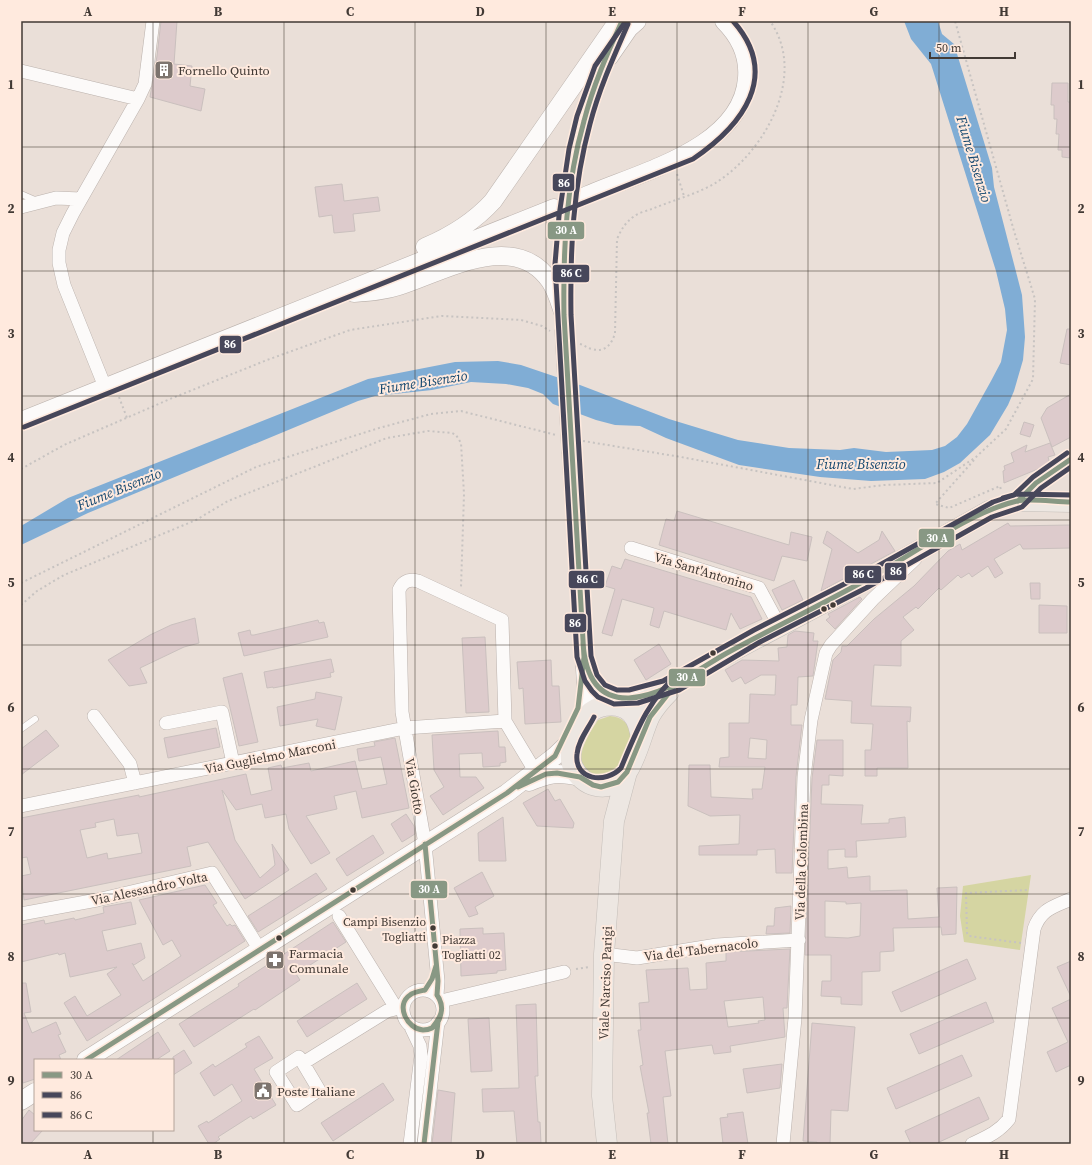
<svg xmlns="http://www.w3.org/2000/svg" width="1092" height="1165" font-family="'Source Serif 4',serif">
<rect width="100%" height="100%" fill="#eadfd8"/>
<path fill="#d5d5a2" d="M610,716C623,717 628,724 633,735C629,746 626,761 619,770C610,783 587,778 582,763C578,751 591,730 598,720Z
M1031,875L1020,950L964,942L960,916L963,886Z"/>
<path fill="#80add5" d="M904,21H938L942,34L954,44L992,168L994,187L1022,295L1025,337L1023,360L1014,391L1008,405L990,435L960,463L944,472L925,479L871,481L820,477L739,465L666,438L640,426L615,425L596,420L553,404L543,394L528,388L506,384L471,382L432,390L375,396L358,401L88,513L21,545V526L68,498L368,379L455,362L498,361L521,365L580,385L669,419L738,440L789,448L840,450L854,448L886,452L932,450L945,446L957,437L967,424L991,381L1001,362L1007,330L1005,309L996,271L931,64L911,39Z"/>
<path fill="#ddcbcc" stroke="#cac0be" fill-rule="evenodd" d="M161,21H177L174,64L192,66L190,86L205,89L201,111L150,97L157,56Z
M1052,83H1068V102H1071V158L1062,157V150H1058L1059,134H1056L1057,119H1054V105H1051Z
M342,184L344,201L378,197L380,211L353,214L355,231L334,233L332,215L319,217L315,187Z
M1067,329H1071V365L1060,363Z
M1071,394V437L1052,447L1041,418L1047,408Z
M1024,422L1034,425L1030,437L1020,434Z
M1050,443L1055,455L1048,457L1050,464L1004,483L1003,471L1005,470L1004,466L1014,462L1011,453L1027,445L1025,452Z
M677,511L789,545L791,532L812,537L807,561L782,556L774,581L659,545L666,519L674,521Z
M1008,523L1010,526L1071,525V548L1023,549L1020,544L994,559L1003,573L995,578L988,566L972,577L969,573L961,578L958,575L941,590L939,588L918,609L916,607L903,617L914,630L901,641V666L874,665L871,706L911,707L910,722L907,721L908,768H877V776H865V750H871L873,724L851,723L852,701L825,699L833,660L841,652L842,646H847L874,619L914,586L948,551L960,544L962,550Z
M827,531L858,553L879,540L882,531L895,551L821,591L832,549L823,543Z
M625,559L751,597L762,619L740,629L731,613L726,630L664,611L659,628L650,625L654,608L622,599L612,636L602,633L615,589L605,586L612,566L621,569Z
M794,580L803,600L782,610L772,590Z
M1030,583H1040V599H1031Z
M860,597L862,599L835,629L826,620L830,617L828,614Z
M1039,605L1067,606V633H1039Z
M195,618L199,643L184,647L140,668L147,683L129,686L108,660L150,635L171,625Z
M318,620L319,623L324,622L328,637L244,656L238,633L250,630L251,635H254Z
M795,631L814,633L813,641H818L813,676L798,677L797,705H791V725H802L796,777L792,873H776L775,849L757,850V855H699V846L739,844L740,815L710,816L688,806L689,765H710L711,797L753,799L752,789H762L765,767H719L720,758L729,757V723H749L750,694L775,695L776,675H761L745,684L741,677L732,682L725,670L742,660L779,661L778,648L787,647L788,635ZM750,738L767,740L766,759L748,758Z
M485,637L489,712L466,713L462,638Z
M659,644L671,664L646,680L634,660Z
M331,659L334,672L330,673L331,677L273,688V687L267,688L264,672Z
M551,660L552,686H559L561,722L525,724L523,688L519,689L517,662Z
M242,673L258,742L239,746L223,678Z
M316,692L342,697L335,730L316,726L318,719L280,726L277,707L315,699Z
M216,728L220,747L168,758L164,738Z
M46,730L59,746L21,775V749Z
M498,731L499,747H505L506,762L500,763V766L483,767L482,753L459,754L460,777H476L484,788L443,815L430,796L444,787L434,770L432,735Z
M395,738L409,808L362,818L356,791L334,796L337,809L306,816L330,853L311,864L289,829L286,814L265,818L262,804L236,810L222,790L235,840L260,878L275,865L272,844L289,870L245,899L208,842L187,847L191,866L24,900L21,876L31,874L27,857L21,858V818L139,795V797L246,774L251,795L272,790L268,768L281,765L282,768L309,763L311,771L355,761L362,789L387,784L381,757L359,761L357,749L375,746L374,742ZM114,819L117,836L138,833L142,853L108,859L107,853L87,858L80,830L96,827L95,823Z
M817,740H843V776L829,775V785H822L821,804L863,805L861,824L889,823V819L905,817L906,837L856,841L857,857H845V849L828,850V869L847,867L848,878L870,876V891L907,890L908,919L939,917L937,888L957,887L956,934L942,935L941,927L893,928L894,951L880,952V971L862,972V1005L841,1004V997L821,996L822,981H831V955H805L812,778ZM825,901L846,902V904L861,903L860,936L848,938L825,937Z
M548,789L555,801L560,799L574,823L573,828L537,826L523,803Z
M406,814L414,826L415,834L402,842L391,824Z
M503,817L506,861H479L478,833Z
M373,835L384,853L347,876L336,859Z
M482,872L494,896L475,907L478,914L469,917L454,888Z
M316,873L327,889L258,932L248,916Z
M205,885L217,903L213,905L227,926L230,924L232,926L235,925L245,941L87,1041L64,1003L75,996L87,1016L121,995L107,974L117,967L70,977L65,953L59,955L58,953L21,962V925L44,920L45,924L74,918L75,920L104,913L103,907L131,902L136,924L102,931L107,951L141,943L145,958L134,965L132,963L143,981L181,956L172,940L163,945L139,900Z
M791,906L790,933L766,934L767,926H774L775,908Z
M333,922L346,942L296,974L300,980L255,1010L254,1009L194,1047L179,1024L239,986L238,984Z
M483,928V934L504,933L506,970L497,971V973L461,976L460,929Z
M790,949L787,1008H783L785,1037L730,1046L731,1052L714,1054L712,1045L665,1051L671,1096L663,1097L668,1144H651L647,1113H649L640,1066L643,1065L638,1030H641L639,1003L649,1002L646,970L688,968L690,990L707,989L706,963L726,961V952ZM763,997L765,1020L758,1021L759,1023L728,1027L724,1001Z
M967,959L976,979L901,1012L892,992Z
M1071,961V997L1057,967Z
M21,983H26L31,1012L24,1013L32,1033L56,1022L61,1034L58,1035L66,1052L59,1055L61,1060H35V1079L23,1083L21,1077Z
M357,983L367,999L307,1037L297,1021Z
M1071,999V1065L1056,1072L1047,1052L1068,1042L1052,1008Z
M986,1002L994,1022L919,1054L910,1034Z
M536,1004L538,1076H535L538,1122H540L541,1144H517L514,1111L483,1112L482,1089L519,1088L516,1005Z
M489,1018L492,1071L471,1072L468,1019Z
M812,1023L855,1027L848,1111L831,1110L830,1144H817V1142L803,1141Z
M158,1032L170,1051L156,1060H116Z
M259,1036L273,1058L254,1069L276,1105L253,1119L251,1116L218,1137L220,1139L213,1144H209L198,1126L207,1121L208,1123L242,1101L232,1084L214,1096L200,1073L213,1064L215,1067L247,1047L245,1044Z
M184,1050L192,1063L173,1075V1057Z
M962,1055L972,1076L896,1109L887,1088Z
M782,1064L780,1088L747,1093L743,1069Z
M383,1083L394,1100L333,1141L321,1123Z
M438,1090L455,1093L451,1144H432Z
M979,1097L989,1119L935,1144H911L905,1131Z
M29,1110L35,1115V1130H43L30,1144H26L21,1140V1121Z
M743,1112L748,1144H723L720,1118L728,1117L727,1114Z"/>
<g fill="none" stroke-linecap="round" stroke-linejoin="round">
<defs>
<path id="lane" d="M21,194L37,201
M21,729L35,719"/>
<path id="street" d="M21,71L138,99L73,213L63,233L59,250V263L64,285L105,387
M138,99L145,84L153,21
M21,207L56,198L81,199
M1018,501C1032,482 1052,473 1071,459
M631,548L759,588L779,625
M94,716L130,764L135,783
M166,723L222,712L233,763
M21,806L405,728L505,721
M21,914L97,900L212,873L260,950
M339,916L396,1008
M604,954L637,958L717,945L799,940
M403 1010a20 20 0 1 1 40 0a20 20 0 1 1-40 0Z
M437,995L438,981L425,844L402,712L399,590C403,581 409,579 418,581L502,620L505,721L535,771
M441,1001L564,972
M303,1063L319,1090L297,1105L276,1072L299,1057L303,1063L387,1011L403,1007
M410,1144L421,1056L420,1046L410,1025
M424,1144L438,1022
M783,1144L795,1018L804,777L811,720L826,653L831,645L873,599L915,559
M972,1144C987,1137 999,1132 1009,1119L1034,929C1041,909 1053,907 1071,899"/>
<path id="secondary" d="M609,57L629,28L637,21
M569,187C578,137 591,89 612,43
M581,198C635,173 742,150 747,78C749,55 740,37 724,21
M425,247C451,236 474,222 493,201L618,21
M354,293C369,292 384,291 399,286C443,272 515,229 550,281C557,291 560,304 564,315
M563,302L562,265L566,217
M21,421L554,208
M571,453L588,714
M601,691C618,698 632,699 650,693
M529,782C550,773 558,772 580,777
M86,1060L507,793L555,756L576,736
M21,1101L35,1092"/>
<path id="primary" d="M624,708L647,700L714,661L863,582L989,511L1018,501L1071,502
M641,740C639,718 629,702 605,706C599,707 593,709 589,714C578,724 566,753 573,767C577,776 586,784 596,786C633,793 638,740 650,716C655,707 662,699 669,692
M607,1144L602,1096L604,954L614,821L627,772"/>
</defs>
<use href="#lane" stroke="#bbb2ad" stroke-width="7"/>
<use href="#street" stroke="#bbb2ad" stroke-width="14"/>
<use href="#secondary" stroke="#bbb2ad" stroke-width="19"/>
<use href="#primary" stroke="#c4beb9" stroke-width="21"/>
<path stroke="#c7c3c1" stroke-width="2" stroke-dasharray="2 3" stroke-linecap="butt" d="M677,174L684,196
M580,344C584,345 587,348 592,349C605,353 612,344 615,333L617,239C621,230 625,223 633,217C638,213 646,211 652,209C673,200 698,194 717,182C765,151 808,75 770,21
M119,397L127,418
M583,441L681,457L853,489L884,485L937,483L976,457L1006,429L1033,379L1035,299L1014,231L955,21
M974,460L935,504L949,508L1000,486L1001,490
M21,469L64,445L170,399L267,360L350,330L442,316L521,320L542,326L550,331
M21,583L256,467L379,428L431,414L461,411L556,435
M21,605L37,591L64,575L196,520L228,501L387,438L428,431L452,433L456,435L461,443L464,494L461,587
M1021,943L969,936L967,933L966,893L1028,890
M576,969L589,967"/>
<use href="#lane" stroke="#fcfaf9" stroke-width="6"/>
<use href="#street" stroke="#fcfaf9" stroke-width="13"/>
<use href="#secondary" stroke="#fcfaf9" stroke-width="18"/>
<use href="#primary" stroke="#ede7e2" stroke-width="20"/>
<defs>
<path id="secondary-bridge" d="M566,217L569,187
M564,329L571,453"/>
</defs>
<use href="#secondary-bridge" stroke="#bbb2ad" stroke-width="19" stroke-linecap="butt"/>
<use href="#secondary-bridge" stroke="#fcfaf9" stroke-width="18"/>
<defs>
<path id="bus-1" d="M1018,501L1036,483L1071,459
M583,643C585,672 595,699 629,698C665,696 698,669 727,653C778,625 830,601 880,572C921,549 971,512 1017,501C1031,498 1055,502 1071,502
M518,787L546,774L557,773L580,777L593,785L601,787L618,782L627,772L650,717L676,684
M425,844L438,981L437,995
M436,966L432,979L425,990C420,991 413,992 410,995C395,1005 407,1029 423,1030C426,1030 430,1029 432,1028C440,1018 445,1010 439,998
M86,1060L507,793L555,756L578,708L584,657L564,315C563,250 566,184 584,121C593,86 607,54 622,21
M424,1144L438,1022C443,1012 443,1004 437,995"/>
<path id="bus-2" d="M626,21L595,66L577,116L569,149L559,216L555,264L577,657L585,681L592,691L598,697L614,704L638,703L679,690L760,642L866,588L992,517L1022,507L1041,488L1071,467
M24,427L693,159C743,125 781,75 733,21"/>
<path id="bus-3" d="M628,24C614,56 599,89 590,124C573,186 570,250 571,315L591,656L597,675L605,685L617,690H629L663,681L754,630L860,576L993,502L1017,494L1071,495
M1003,498L1014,495L1033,477L1067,453
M594,717C588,729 578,741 577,754C574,781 606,784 621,768C636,732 649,697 681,672"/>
</defs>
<use href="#bus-1" stroke="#ffeade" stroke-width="8"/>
<use href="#bus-2" stroke="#ffeade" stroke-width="8"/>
<use href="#bus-3" stroke="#ffeade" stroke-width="8"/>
<use href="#bus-1" stroke="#889884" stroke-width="5"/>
<use href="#bus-2" stroke="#47475a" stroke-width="5"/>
<use href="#bus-3" stroke="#47475a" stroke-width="5"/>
</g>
<path fill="none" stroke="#423a35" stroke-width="1" stroke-opacity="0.55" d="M153,21V1060M284,21V1144M415,21V1144M546,21V1144M677,21V1144M808,21V1144M939,21V1144M21,147H1071M21,271H1071M21,396H1071M21,520H1071M21,645H1071M21,769H1071M21,894H1071M21,1018H1071M153,1130V1144"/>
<defs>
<symbol id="building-square" viewBox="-11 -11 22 22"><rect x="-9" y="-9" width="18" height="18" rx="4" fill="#7d746e" stroke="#ffeade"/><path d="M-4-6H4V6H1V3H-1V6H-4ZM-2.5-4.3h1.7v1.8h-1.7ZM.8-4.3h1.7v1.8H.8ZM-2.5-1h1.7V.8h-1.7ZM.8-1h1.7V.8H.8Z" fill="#fff"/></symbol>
<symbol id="pharmacy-square" viewBox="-11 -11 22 22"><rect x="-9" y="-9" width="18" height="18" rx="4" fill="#7d746e" stroke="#ffeade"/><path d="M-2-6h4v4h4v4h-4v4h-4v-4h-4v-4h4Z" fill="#fff"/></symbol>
<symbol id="civic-square" viewBox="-11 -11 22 22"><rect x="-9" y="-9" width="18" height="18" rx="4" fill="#7d746e" stroke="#ffeade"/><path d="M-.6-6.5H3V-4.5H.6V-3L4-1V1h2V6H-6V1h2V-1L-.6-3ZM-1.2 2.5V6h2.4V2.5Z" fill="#fff"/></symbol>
</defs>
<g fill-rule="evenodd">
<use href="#building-square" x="153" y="59" width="22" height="22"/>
<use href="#pharmacy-square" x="264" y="949" width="22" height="22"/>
<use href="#civic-square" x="252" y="1080" width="22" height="22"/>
</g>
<g fill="#423a35" stroke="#ffeade" stroke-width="1.5">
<circle cx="833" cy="605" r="3.5"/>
<circle cx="824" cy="609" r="3.5"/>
<circle cx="713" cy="653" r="3.5"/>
<circle cx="353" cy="890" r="3.5"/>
<circle cx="433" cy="928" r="3.5"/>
<circle cx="279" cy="938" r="3.5"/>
<circle cx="435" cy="946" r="3.5"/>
</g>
<g text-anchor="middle" stroke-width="4" stroke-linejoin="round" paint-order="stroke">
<g font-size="12" fill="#423a35" stroke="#ffeade" text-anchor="end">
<text x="426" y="926">Campi Bisenzio<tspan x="426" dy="15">Togliatti</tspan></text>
<text x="442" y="944" text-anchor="start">Piazza<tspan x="442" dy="15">Togliatti 02</tspan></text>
</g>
<g font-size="13" fill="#423a35" stroke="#ffeade" text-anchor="start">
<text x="178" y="75">Fornello Quinto</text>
<text x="289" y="958">Farmacia<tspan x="289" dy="15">Comunale</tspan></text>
<text x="277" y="1096">Poste Italiane</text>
</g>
<g font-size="13" fill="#423a35" stroke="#ffeade">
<text transform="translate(704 571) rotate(17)" y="5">Via Sant'Antonino</text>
<text transform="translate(270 756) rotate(-11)" y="5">Via Guglielmo Marconi</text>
<text transform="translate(415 786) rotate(80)" y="5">Via Giotto</text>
<text transform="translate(801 862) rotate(-88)" y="5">Via della Colombina</text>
<text transform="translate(149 888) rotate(-12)" y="5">Via Alessandro Volta</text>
<text transform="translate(701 949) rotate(-7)" y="5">Via del Tabernacolo</text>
<text transform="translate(605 983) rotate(-88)" y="5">Viale Narciso Parigi</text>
</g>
<g font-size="14" font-style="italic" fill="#12466e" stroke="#ffeade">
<text transform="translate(974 159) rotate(73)" y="5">Fiume Bisenzio</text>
<text transform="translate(423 382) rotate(-9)" y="5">Fiume Bisenzio</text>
<text x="861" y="469">Fiume Bisenzio</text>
<text transform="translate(119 489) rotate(-22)" y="5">Fiume Bisenzio</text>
</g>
</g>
<g stroke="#ffeade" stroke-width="1.5">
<rect x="552" y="173" width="23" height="19" rx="4" fill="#47475a"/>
<rect x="547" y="221" width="38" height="19" rx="4" fill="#889884"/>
<rect x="552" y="264" width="38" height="19" rx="4" fill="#47475a"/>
<rect x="219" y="335" width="23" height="19" rx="4" fill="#47475a"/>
<rect x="918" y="528" width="37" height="20" rx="4" fill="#889884"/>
<rect x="884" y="562" width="23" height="19" rx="4" fill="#47475a"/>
<rect x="844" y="565" width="38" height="19" rx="4" fill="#47475a"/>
<rect x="568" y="570" width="37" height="19" rx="4" fill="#47475a"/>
<rect x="564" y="613" width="23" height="20" rx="4" fill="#47475a"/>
<rect x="668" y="668" width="38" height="19" rx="4" fill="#889884"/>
<rect x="410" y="880" width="38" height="19" rx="4" fill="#889884"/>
</g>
<g font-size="11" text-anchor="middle" font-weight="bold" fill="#fff">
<text x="564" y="187">86</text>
<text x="566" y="234">30 A</text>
<text x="571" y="277">86 C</text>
<text x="230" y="348">86</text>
<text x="937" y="542">30 A</text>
<text x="896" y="575">86</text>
<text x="863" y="578">86 C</text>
<text x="587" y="583">86 C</text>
<text x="575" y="627">86</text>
<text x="687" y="681">30 A</text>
<text x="429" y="893">30 A</text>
</g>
<rect width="1092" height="1165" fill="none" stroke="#ffeade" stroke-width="44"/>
<rect x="34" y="1059" width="140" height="72" fill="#ffeade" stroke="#b3a49a"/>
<rect x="42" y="1072" width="20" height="6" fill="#889884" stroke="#b3a49a"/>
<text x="70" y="1079" font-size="12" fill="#423a35">30 A</text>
<rect x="42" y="1092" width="20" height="6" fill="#47475a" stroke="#b3a49a"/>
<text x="70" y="1099" font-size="12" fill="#423a35">86</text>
<rect x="42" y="1112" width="20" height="6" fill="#47475a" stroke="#b3a49a"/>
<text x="70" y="1119" font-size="12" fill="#423a35">86 C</text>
<path d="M930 52v6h85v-6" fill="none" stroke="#423a35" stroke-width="2"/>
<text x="936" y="52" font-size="12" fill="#423a35" stroke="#ffeade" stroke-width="3" paint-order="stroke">50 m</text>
<rect x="22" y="22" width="1048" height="1121" fill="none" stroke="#423a35" stroke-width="1.5"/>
<g font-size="13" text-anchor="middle" font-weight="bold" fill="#423a35">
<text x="88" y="16">A</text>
<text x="218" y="16">B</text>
<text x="350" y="16">C</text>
<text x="480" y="16">D</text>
<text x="612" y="16">E</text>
<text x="742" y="16">F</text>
<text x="874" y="16">G</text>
<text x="1004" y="16">H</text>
<text x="11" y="89">1</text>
<text x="1081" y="89">1</text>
<text x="11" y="213">2</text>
<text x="1081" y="213">2</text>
<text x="11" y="338">3</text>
<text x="1081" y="338">3</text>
<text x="11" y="462">4</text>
<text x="1081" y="462">4</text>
<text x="11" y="587">5</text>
<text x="1081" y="587">5</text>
<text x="11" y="712">6</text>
<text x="1081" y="712">6</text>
<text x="11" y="836">7</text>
<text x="1081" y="836">7</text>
<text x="11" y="961">8</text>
<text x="1081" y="961">8</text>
<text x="11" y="1085">9</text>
<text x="1081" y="1085">9</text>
<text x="88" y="1159">A</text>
<text x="218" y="1159">B</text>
<text x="350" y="1159">C</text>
<text x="480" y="1159">D</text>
<text x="612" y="1159">E</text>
<text x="742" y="1159">F</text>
<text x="874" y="1159">G</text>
<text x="1004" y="1159">H</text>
</g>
</svg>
